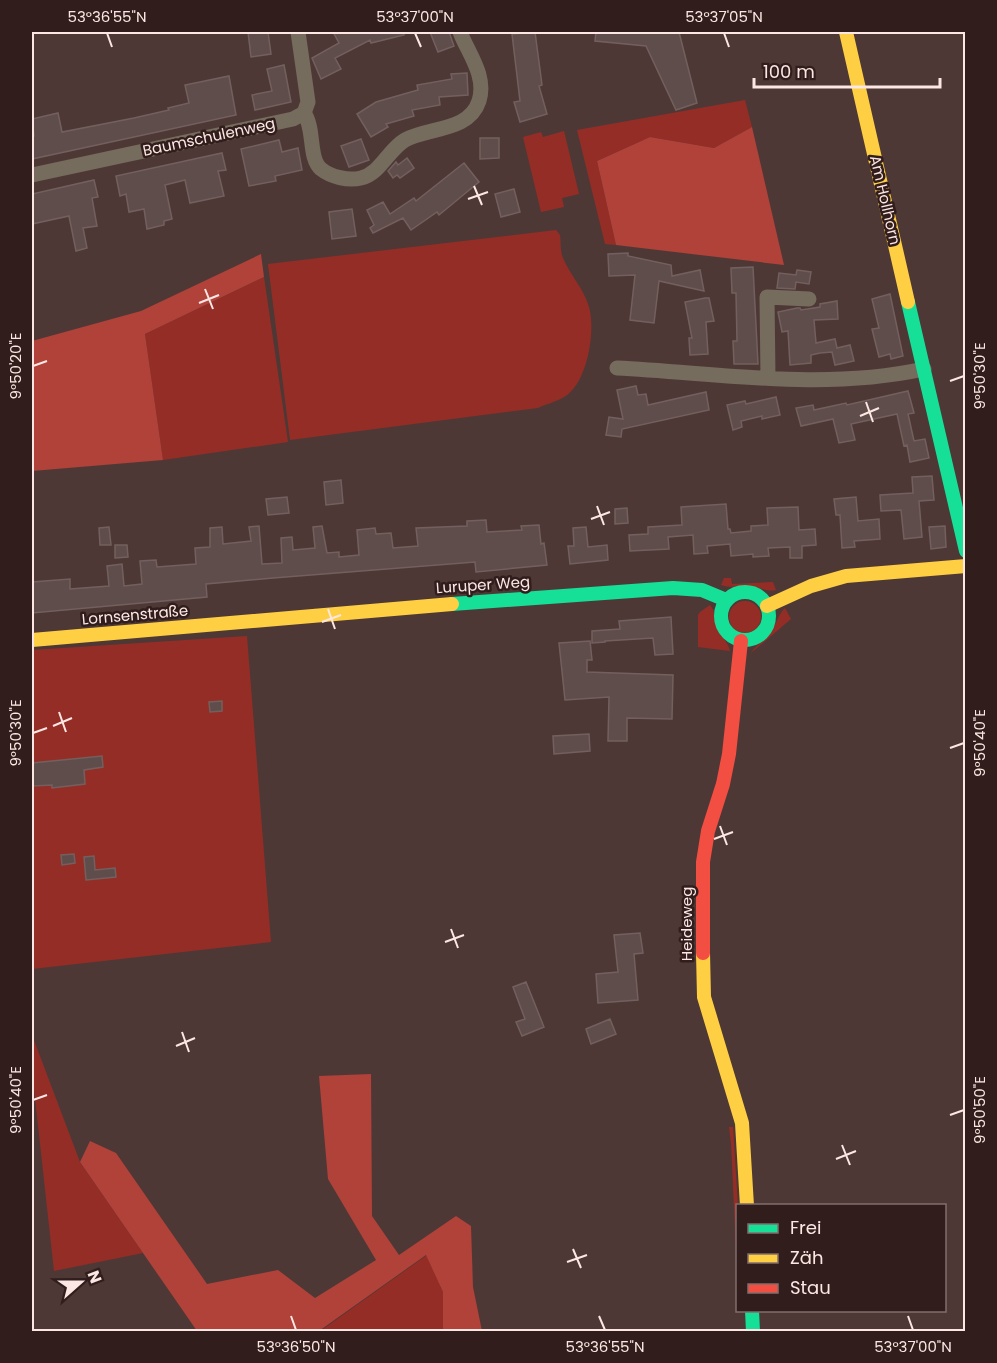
<svg xmlns="http://www.w3.org/2000/svg" width="997" height="1363" font-family="Poppins,sans-serif">
<rect width="100%" height="100%" fill="#4e3836"/>
<path fill="#952d27" d="M745,100L752,127L714,148L650,137L597,161L616,245L605,244L577,130Z
M564,131L579,194L562,198L564,207L541,212L523,137L541,132L543,137Z
M556,230L560,235C561,242 560,251 563,258C570,275 584,289 589,307C596,332 587,384 564,397C556,402 546,404 538,408L290,440L268,264Z
M264,277L288,442L163,460L145,334Z
M724,578H731L732,584L773,582L776,590C766,592 761,588 751,586C741,585 732,589 721,585Z
M729 617a16 16 0 1 1 32 0a16 16 0 1 1-32 0Z
M710,605C716,612 715,620 718,628C722,637 728,642 730,651L698,647V615L700,612Z
M785,608L791,619L751,653C756,645 763,642 769,635C776,626 777,616 785,608Z
M247,636L271,942L32,969V650Z
M32,1035L80,1162L143,1253L54,1271L32,1071Z
M729,1127H733L738,1206L737,1272L731,1143Z
M427,1255L443,1292V1331L319,1332Z"/>
<path fill="#b04239" d="M752,127L784,265L616,245L597,161L650,137L714,148Z
M261,254L264,277L145,334L163,460L32,471V403H33L32,341L141,311Z
M371,1074L372,1216L399,1255L456,1216L471,1226L473,1287L482,1331H443V1292L426,1255L319,1331H197L80,1162L90,1141L116,1153L207,1284L278,1270L315,1298L376,1260L328,1179L319,1076Z"/>
<path fill="#5f4d4b" stroke="#73605e" stroke-width="1.5" d="M248,32H268L271,54L251,57Z
M333,32H404V35L371,43L370,40L335,58L341,69L321,79L312,58L339,43Z
M430,32H449L454,46L438,52Z
M535,32L542,85L539,86L547,114L520,122L514,102L520,101L512,34Z
M596,32H679L697,103L676,110L646,46L595,41Z
M284,65L291,102L255,110L252,95L272,91L267,69Z
M467,73L468,95L439,97L440,105L412,110L414,116L386,124L388,127L371,137L357,114L376,102L418,90L417,85L452,79L451,74Z
M229,76L236,115L32,159V137L34,136L32,119L58,113L62,132L134,118L169,110L168,108L189,103L185,85Z
M480,138H499V158L480,159Z
M361,139L369,160L349,167L341,146Z
M279,140L282,152L298,148L302,170L275,176L276,181L249,186L241,149Z
M222,153L226,170L218,171L224,196L190,203L185,180L165,185L172,219L164,221V225L147,229L144,209L129,212L126,194L120,196L116,176Z
M407,158L414,168L400,178L397,175L393,178L388,171L396,162L398,165Z
M464,163L479,182L439,215L437,212L411,230L403,218L373,233L370,228L374,225L367,210L383,202L390,214L414,198L416,201Z
M94,180L98,197L92,198L97,226L83,228L87,248L76,251L69,216L32,224V194Z
M514,189L520,212L501,217L495,194Z
M352,209L356,236L332,239L329,212Z
M628,253V256L671,265L672,276L700,270L704,291L659,281L654,323L630,320L635,275L609,276L608,254Z
M753,267L758,364H734L733,341H737L736,293H732L731,268Z
M797,270L811,272L809,284L796,282L795,289L777,288L779,273L796,275Z
M890,294L903,356L891,359L890,354L879,357L872,329L879,328L872,299Z
M705,298H709L714,321L706,322L708,354L690,355L689,338H692L685,302Z
M837,301L838,319L814,320L816,343L835,339L837,348L850,345L854,361L835,365L832,352L820,353L811,355V363L790,365L788,331L782,332L778,312L797,308H800L801,310L820,307V304Z
M636,386L638,395L646,394L648,405L706,392L709,410L622,429L621,437L606,435L609,417L623,419L617,390Z
M908,391L914,413L908,414L914,441L925,439L929,458L910,462L907,445L904,446L897,414L851,424L855,440L839,443L833,419L801,426L796,408L813,405L814,410L846,403L847,405Z
M776,397L780,415L762,419V416L741,421L742,427L733,430L727,405L745,401L746,404Z
M932,476L934,500L919,501L922,537L904,539L901,510L881,511L880,495L913,493L912,477Z
M341,480L343,503L326,505L324,482Z
M287,497L289,513L268,515L266,499Z
M856,497L858,521L879,519L880,539L854,541L855,547L842,548L840,515H836L834,499Z
M726,504L728,529H730L731,533L751,531V526L768,525L767,508L798,507L799,530L815,529L816,545L802,546V558H790V547L768,548L769,556L753,557V554L731,556L730,544L707,546L708,553L694,554L693,535L668,537L669,549L630,551L629,535L648,534V527L682,525L681,507Z
M627,508L628,523L615,524V509Z
M486,520L487,532L522,530L521,526L539,525L541,544L544,543L547,565L476,572L475,562L273,578L206,584L207,597L32,613V582L70,579V589L109,586L107,566L122,564L124,586L142,584L140,561L156,560L157,567L196,564L195,548L210,547V528L222,527L223,544L251,541L249,527L259,526L262,564L282,563L281,538L292,537L293,550L315,548L313,527L322,526L327,553L339,552V557L359,555L357,530L375,528L376,534L391,533L393,548L418,546L416,528L467,526V521Z
M945,526L946,547L931,549L929,527Z
M109,527L111,545H100L99,528Z
M586,527L588,547L607,545L608,560L570,564L568,546H574L573,528Z
M115,545H127L128,557L115,558Z
M671,617L673,654L655,655L653,638L605,641V642L592,643V631L620,629L619,621Z
M590,641L592,660H587V672L673,675L672,719L627,718V741H608L609,697L565,700L559,643Z
M222,701V711L210,712L209,702Z
M589,734L590,751L554,754L553,736Z
M102,756L103,767L84,770L85,784L52,788V785L32,786V763Z
M74,854L75,863L62,865L61,855Z
M94,856L95,870L115,868L116,877L86,880L84,857Z
M640,933L643,953L634,954L638,1000L598,1003L596,974L618,972L614,935Z
M526,982L544,1027L522,1036L516,1022L525,1019L513,987Z
M610,1019L616,1034L591,1044L586,1029Z"/>
<g fill="none" stroke-linecap="round" stroke-linejoin="round">
<path stroke="#756c5d" stroke-width="15" d="M304,113C315,128 308,158 321,169C331,177 348,181 361,178C380,174 388,150 405,140C428,127 469,132 479,101C487,76 468,53 460,32
M32,175L293,119L304,113L308,102L298,32
M617,368C719,373 822,391 924,369
M768,378L767,297L809,299"/>
<path stroke="#16e098" stroke-width="14" d="M908,302L966,551
M721 616a24 24 0 1 1 48 0a24 24 0 1 1-48 0Z
M452,604L673,588L702,590L726,600
M752,1310L753,1332"/>
<path stroke="#ffcf43" stroke-width="14" d="M846,32L908,302
M767,606L811,586L846,576L966,566
M32,640L452,604
M703,953L704,997L742,1123L747,1206"/>
<path stroke="#f24e42" stroke-width="14" d="M703,953V862L708,831L723,784L729,754L741,641"/>
</g>
<path fill="none" stroke="#fce7e4" stroke-width="2" d="M107,33L112,47M415,33L421,47M724,33L729,47M474,186L482,205M468,199L488,192M205,289L213,309M199,303L219,295M33,366L47,361M950,381L964,376M866,402L873,422M860,416L879,408M597,506L604,525M591,519L610,512M328,609L335,629M322,622L341,615M59,712L66,732M53,726L72,718M33,733L47,728M950,748L964,743M720,826L727,845M714,839L733,832M451,929L458,948M445,942L464,935M182,1032L189,1052M176,1046L195,1038M33,1100L47,1095M950,1115L964,1110M842,1145L850,1165M836,1159L856,1151M573,1249L581,1268M567,1262L587,1255M291,1316L296,1330M599,1316L605,1330M908,1316L913,1330"/>
<g text-anchor="middle" stroke-width="5" stroke-linejoin="round" paint-order="stroke">
<g font-size="15" fill="#fce7e4" stroke="#311e1c">
<text transform="translate(209 137) rotate(-12)" y="5">Baumschulenweg</text>
<text transform="translate(885 200) rotate(77)" y="5">Am Hollhorn</text>
<text transform="translate(483 585) rotate(-4)" y="5">Luruper Weg</text>
<text transform="translate(135 615) rotate(-5)" y="5">Lornsenstraße</text>
<text transform="translate(687 924) rotate(-90)" y="5">Heideweg</text>
</g>
</g>
<rect width="997" height="1363" fill="none" stroke="#311e1c" stroke-width="66"/>
<rect x="736" y="1204" width="210" height="108" fill="#311e1c" stroke="#826e6c" stroke-width="1.5"/>
<rect x="748" y="1224" width="30" height="9" fill="#16e098" stroke="#826e6c" stroke-width="1.5"/>
<text x="790" y="1234" font-size="18" fill="#fce7e4">Frei</text>
<rect x="748" y="1254" width="30" height="9" fill="#ffcf43" stroke="#826e6c" stroke-width="1.5"/>
<text x="790" y="1264" font-size="18" fill="#fce7e4">Zäh</text>
<rect x="748" y="1284" width="30" height="9" fill="#f24e42" stroke="#826e6c" stroke-width="1.5"/>
<text x="790" y="1294" font-size="18" fill="#fce7e4">Stau</text>
<g transform="translate(81 1282) rotate(69)" stroke="#311e1c" stroke-width="4.5" paint-order="stroke">
<path d="M0-4.5L10 22L0 15L-10 22Z" fill="#fce7e4"/>
<text y="-9" font-size="16" font-weight="bold" text-anchor="middle" fill="#fce7e4">N</text>
</g>
<path d="M754 78v9h186v-9" fill="none" stroke="#fce7e4" stroke-width="3"/>
<text x="763" y="78" font-size="18" fill="#fce7e4" stroke="#311e1c" stroke-width="4.5" paint-order="stroke">100 m</text>
<rect x="33" y="33" width="931" height="1297" fill="none" stroke="#fce7e4" stroke-width="2"/>
<g font-size="15" text-anchor="middle" fill="#fce7e4">
<text x="107" y="22">53°36'55"N</text>
<text x="415" y="22">53°37'00"N</text>
<text x="724" y="22">53°37'05"N</text>
<text transform="translate(16 366) rotate(-90)" y="5">9°50'20"E</text>
<text transform="translate(980 376) rotate(-90)" y="5">9°50'30"E</text>
<text transform="translate(16 733) rotate(-90)" y="5">9°50'30"E</text>
<text transform="translate(980 743) rotate(-90)" y="5">9°50'40"E</text>
<text transform="translate(16 1100) rotate(-90)" y="5">9°50'40"E</text>
<text transform="translate(980 1110) rotate(-90)" y="5">9°50'50"E</text>
<text x="296" y="1352">53°36'50"N</text>
<text x="605" y="1352">53°36'55"N</text>
<text x="913" y="1352">53°37'00"N</text>
</g>
</svg>
